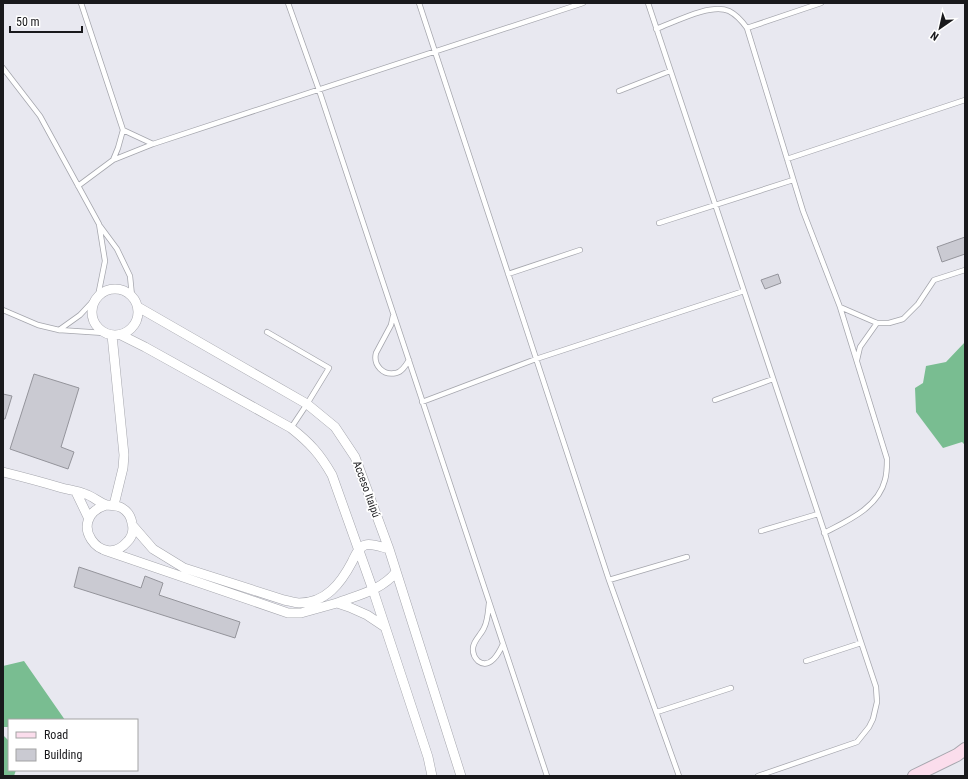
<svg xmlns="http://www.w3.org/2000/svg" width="968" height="779" font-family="'Roboto Condensed',sans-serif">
<rect width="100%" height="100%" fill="#e8e8f0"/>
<path fill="#79bd91" d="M965,342V445L962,442L943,448L916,412L915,388L923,383L926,366L946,362Z
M24,661L65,720H9V727H3V666Z
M3,735L9,741V770H16L14,776H3Z"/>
<path fill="#cacad2" stroke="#94949b" d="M965,237V254L942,262L937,247Z
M778,274L781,283L765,289L761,280Z
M34,374L79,388L61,447L74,452L68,469L10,449Z
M3,394L12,396L5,419H3Z
M79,567L141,588L145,576L163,583L159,595L240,622L235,638L74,587Z"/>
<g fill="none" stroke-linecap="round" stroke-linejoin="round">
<defs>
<path id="lane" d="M81,3L123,130L118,148L113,160
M288,3L319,90L547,776
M419,3L609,580L679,776
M648,3L876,687L877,702L873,719L869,727L857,742L758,776
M747,28L821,3
M656,29C675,22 710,3 729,11C737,15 742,21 747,28L803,211L840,307L887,459C887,465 887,473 885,480C878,508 847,521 824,533
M3,68L40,116L99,224L105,261L98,296
M619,91L670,71
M123,130L153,144
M787,159L965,100
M78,186L113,160L153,144L583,3
M659,223L793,180
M100,226L117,249L130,276L132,296
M508,274L580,250
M840,307L877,323H889L903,319L918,304L934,280L965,270
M3,310L38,325L59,330L104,333
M393,316L391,325L376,353C373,365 383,376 396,373C402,372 406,365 409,360
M59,330L80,315L94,300
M267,332L329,368L307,404L291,428
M857,360L860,347L877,323
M715,400L773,379
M422,402L536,359L744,291
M761,531L818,514
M609,580L687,557
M489,603C488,611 488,620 484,628C481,635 472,642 473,650C473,654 475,658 478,661C490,670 499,653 503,644
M806,661L861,643
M657,712L731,688"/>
<path id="street" d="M92 312a23 23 0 1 1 46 0a23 23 0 1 1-46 0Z
M138,307L307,404L335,427L355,457L389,549L461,776
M112,335L124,455L123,468L114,505
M121,335L145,347L291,428C310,443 320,454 332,475L373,590L428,757L432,776
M3,472C23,477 42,482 62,488C70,490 78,491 85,494C93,496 99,503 107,505C112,506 117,505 122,508C127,511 131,517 132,523C134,530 132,537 127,542C102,571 64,519 106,505
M76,492L89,519
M133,526L153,549L184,568L284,600C289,601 295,603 299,603C326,603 341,583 352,562C355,556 358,548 365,545C372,543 381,547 389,549
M104,550L288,613H301L337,603L349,607L367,615L385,627
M337,603C358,595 382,590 396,572"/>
<path id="secondary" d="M914,776L957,755L965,749"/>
</defs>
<use href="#lane" stroke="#a5a6ad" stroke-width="6"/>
<use href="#street" stroke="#a5a6ad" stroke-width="10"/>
<use href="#secondary" stroke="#a5a6ad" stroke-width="14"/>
<use href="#lane" stroke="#fff" stroke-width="4.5"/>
<use href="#street" stroke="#fff" stroke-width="9"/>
<use href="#secondary" stroke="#fbddec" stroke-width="12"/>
</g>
<g text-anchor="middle" stroke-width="3.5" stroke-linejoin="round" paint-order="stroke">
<g font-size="11" fill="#19191c" stroke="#fff">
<text transform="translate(367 489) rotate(70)" y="4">Acceso Itaipú</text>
</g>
</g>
<rect width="968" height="779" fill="none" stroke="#19191c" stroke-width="8"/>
<rect x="8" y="719" width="130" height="52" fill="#ffffff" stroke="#a3a3a4"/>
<rect x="16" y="732" width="20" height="6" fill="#fbddec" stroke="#a3a3a4"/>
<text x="44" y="739" font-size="12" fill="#19191c">Road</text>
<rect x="16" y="749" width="20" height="12" fill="#cacad2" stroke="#a3a3a4"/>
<text x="44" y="759" font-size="12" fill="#19191c">Building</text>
<g transform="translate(940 28) rotate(214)" stroke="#ffffff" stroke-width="3" paint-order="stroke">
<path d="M0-3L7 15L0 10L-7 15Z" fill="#19191c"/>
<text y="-6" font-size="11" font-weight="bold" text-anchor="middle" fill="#19191c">N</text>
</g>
<path d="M10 26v6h72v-6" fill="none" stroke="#19191c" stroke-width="2"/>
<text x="16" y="26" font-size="12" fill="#19191c" stroke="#ffffff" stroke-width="3" paint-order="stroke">50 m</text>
</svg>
